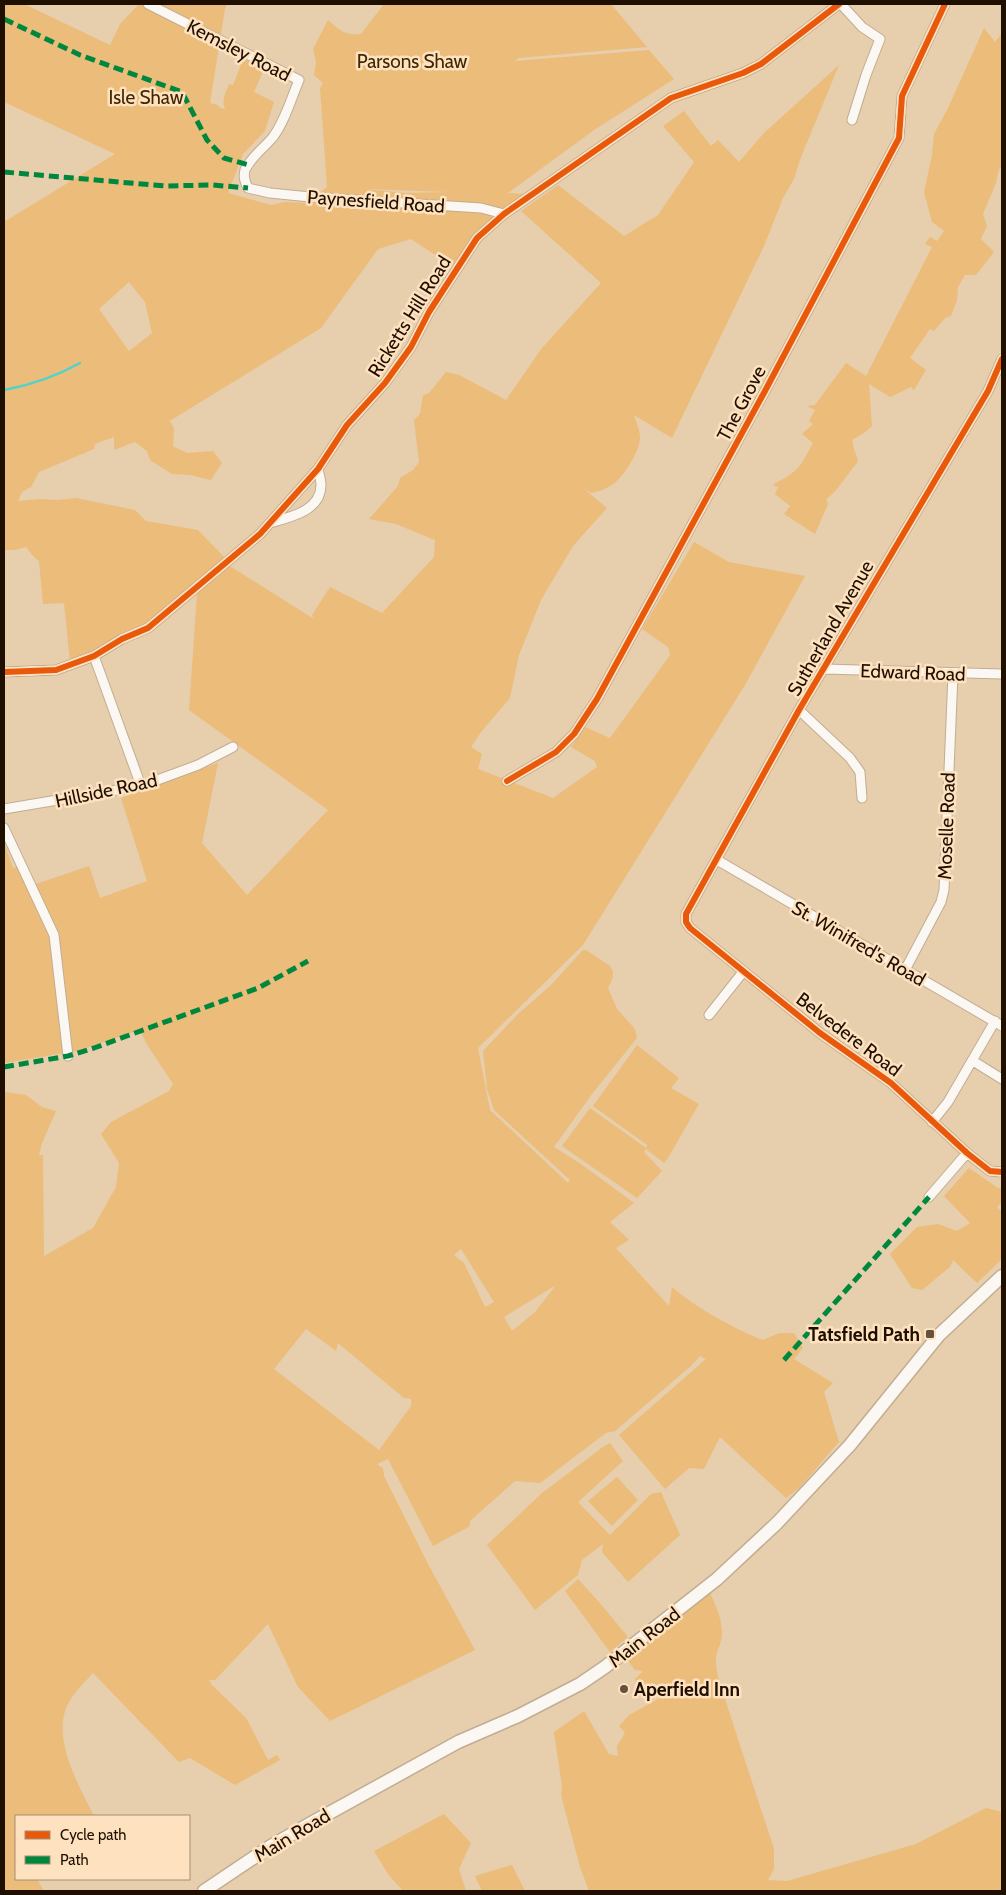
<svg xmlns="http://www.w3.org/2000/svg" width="1006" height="1895" font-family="Cabin,sans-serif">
<rect width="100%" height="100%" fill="#e7cead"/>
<path fill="#ebbc7a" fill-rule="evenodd" d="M4,4H24L110,45L120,24L139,4H227L225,9L210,103L218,105L220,108L225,109C221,100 226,92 229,84L233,85L244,57L264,69L254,92L274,102L265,131L243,154L228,193L271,205L285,202L307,203L327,187L320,88L323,83L314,75L316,62L313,49L328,20C339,30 346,36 361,34L384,4H611L647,47L519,58L515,61L649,50L674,79L594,130L508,193L524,194L501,216L475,234L452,266L411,239L378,249L321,328L168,422H171L174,429L173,446L187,453L213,451L222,463L211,480L190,475L172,474L150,460L147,451L135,442L114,450V437L95,444L94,449L39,472L31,487L22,492L18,501L40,499L57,500L76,498L135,510L146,521L198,530L225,558L222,561L314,619L312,615L330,587L382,613L434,557L435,540L396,524L369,519L398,486L400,478L413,470L419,462L414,420L420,414L423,395L429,393L446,372L459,375L506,400L542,348L601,283L521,211L558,185L624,236L658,215L694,162L663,126L684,111L711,146L718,140L739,162L764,133L839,65L801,157L794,179L783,198L764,246L672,438L634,415C636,422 640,430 640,437C641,449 625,474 616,482C609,488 600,491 591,493L583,488L607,508L573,546L541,600L519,655L510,698L481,732L471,747L482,754L478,769L553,798L597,767L595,761L571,747L585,727L610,738L670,655L668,647L642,629L694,542L729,562L805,576L745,685L583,945L478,1048L490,1110L568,1183L570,1180L494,1110L487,1089L483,1051L518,1014L550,986L582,951L586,950L610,966C616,974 612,980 608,988L617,1009L635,1029L637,1038L592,1094L554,1147L581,1164L634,1203L610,1222L629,1240L616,1248L669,1306L672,1287C693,1306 736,1330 763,1340L779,1333H794L803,1348L794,1359L833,1383L824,1392L839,1442L800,1487L786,1498L720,1437L704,1469L689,1468L665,1489L619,1435L706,1359L700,1356L692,1365L615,1431L606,1433L540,1483L515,1481L470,1521V1526L433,1546L388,1459L377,1464L383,1468L384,1476L428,1564L475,1650L330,1721L298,1687L268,1624L215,1680H209L212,1685L246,1718L268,1760L277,1755L280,1760L235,1785L190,1758L179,1762L93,1673C83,1684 73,1693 67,1706C52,1740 79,1786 94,1816H16V1879H37L44,1891H4V1092L26,1095L42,1107L56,1111L42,1143L39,1155H43L44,1256L93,1228L116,1187L119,1163L101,1134L111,1122L169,1091L173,1084L146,1043L140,1030L77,1051L4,1063V843L13,868L17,867L49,934L51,943L57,933L36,884L89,866L100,898L147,881L121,798L218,763L202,843L247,895L328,810L189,710L198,580L143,626L70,662L64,603L43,604L39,561L33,556L26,547L15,550H4V222L115,154L4,102ZM363,189L450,192L405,193ZM129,282L145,302L152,333L129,351L99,309ZM461,1249L494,1302L485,1307L464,1263L454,1255ZM556,1285L535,1312L512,1331L504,1317ZM306,1329L336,1351L338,1343L404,1398L411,1399V1406L379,1450L274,1369Z
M984,28L995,42L1002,33V167L999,169L996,183L983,214L987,226L981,239L994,252L976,275H965L958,287L957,300L951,316L944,319L934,331L930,329L910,358L926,370L914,390L911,387L890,397L869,384L872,426L864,433L853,439C851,446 857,454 858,462C847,473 838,492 826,499L828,504L815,534L784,514L790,506L775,494L778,487L773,485C779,480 785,479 791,474C802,467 807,453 813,443L802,434L813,424L809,421L815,410L807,406L815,405L846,363L866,376L932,247L925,244L930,237L937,241L944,231L932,222L924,192L932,155L934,134L948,108Z
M637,1045L679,1078L671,1088L699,1104L668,1158L664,1163L646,1149L644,1152L662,1171L637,1198L562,1146L590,1108L646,1148L647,1145L593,1106Z
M969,1168L998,1188H1002V1202L997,1207L1002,1212V1259L977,1283L953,1260L950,1267L922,1290L912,1288L890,1254L917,1227L938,1224L957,1231L970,1223L944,1196Z
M610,1443L623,1461L578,1502L610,1535L651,1494L661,1492L680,1535L628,1582L602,1552L603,1544L582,1560L578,1575L535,1610L487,1545L542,1493L603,1447Z
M617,1477L638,1500L612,1526L588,1501Z
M578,1579L599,1602L628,1637L610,1652L565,1591Z
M710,1593C716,1606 722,1619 722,1634C722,1643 717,1649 716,1657C715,1666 718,1675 720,1684L774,1849V1869L768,1880L787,1881L916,1844L986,1808L1002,1812V1891H589L580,1867L561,1795L562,1786L554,1732L584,1711L609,1754L618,1756L617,1746L625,1733L619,1726L629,1715L660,1698L656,1688L643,1693L638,1689L635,1679L643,1671L635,1670L627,1659Z
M444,1814L471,1843L459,1869L466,1891H403L388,1874L374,1851Z
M512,1865L525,1891H482L475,1876Z"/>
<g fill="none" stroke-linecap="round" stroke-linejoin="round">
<path stroke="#50d3c8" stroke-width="2.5" d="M4,390C31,385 55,377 80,363"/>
<defs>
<path id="street" d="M148,4L299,80C291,99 285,121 273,137C264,148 251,157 245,170C243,177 245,182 248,188L270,193L310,197L481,208L504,214
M841,4L862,27L880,39L866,75L852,120
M1002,359L988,391L799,710L686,914V922L690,928L820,1033L891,1083L967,1153L990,1171L1002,1172
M270,523C290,517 321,511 321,485C321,480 319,474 318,469
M94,656L141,786
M824,669L1002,674
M4,672L56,670L94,656L122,639L148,628L260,534L318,469L347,425L385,383L411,347L429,312L477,238L504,214L671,98L743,73L761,64L839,4
M799,710L850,758L860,772L862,798
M507,781L556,752L574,734L597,699L765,391L899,138L902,96L945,4
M4,809L141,786L198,765L233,747
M4,828L54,935L68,1056
M717,860L1002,1026
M905,970L941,902L944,890L953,674
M709,1015L743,972
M973,1061L1002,1079
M932,1122L948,1102L995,1021
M929,1197L967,1153"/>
<path id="primary" d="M204,1891L271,1846L313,1822L458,1742L518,1716L580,1684L605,1667L717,1579L777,1523L850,1445L939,1335L1002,1276"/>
</defs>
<use href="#street" stroke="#c1ad93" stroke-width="11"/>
<use href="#primary" stroke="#c1ad93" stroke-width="15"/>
<use href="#street" stroke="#fbf8f3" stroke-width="9"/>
<use href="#primary" stroke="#fbf8f3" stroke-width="12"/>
<path stroke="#00873e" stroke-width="5" stroke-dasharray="10 5" stroke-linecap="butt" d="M4,19L80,55L182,92L207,140L224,158L249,165
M4,172L165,186L213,185L248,188
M4,1067L68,1056L94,1048L258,988L308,961
M784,1360L929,1197"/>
<defs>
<path id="cycleway" d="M1002,359L988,391L799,710L686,914V922L690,928L820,1033L891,1083L967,1153L990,1171L1002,1172
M4,672L56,670L94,656L122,639L148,628L260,534L318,469L347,425L385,383L411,347L429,312L477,238L504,214L671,98L743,73L761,64L839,4
M507,781L556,752L574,734L597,699L765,391L899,138L902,96L945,4"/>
</defs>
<use href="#cycleway" stroke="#fee2bf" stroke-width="9"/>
<use href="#cycleway" stroke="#e8590c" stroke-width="6"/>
</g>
<g fill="#65523d" stroke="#fee2bf" stroke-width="2">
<rect x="925" y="1329" width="10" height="10" rx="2.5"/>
<circle cx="624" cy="1689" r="5"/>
</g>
<g text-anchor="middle" stroke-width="5" stroke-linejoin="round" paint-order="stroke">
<g font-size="19" fill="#1f0f00" stroke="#fee2bf">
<text transform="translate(239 50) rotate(27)" y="7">Kemsley Road</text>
<text transform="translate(376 201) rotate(4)" y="7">Paynesfield Road</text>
<text transform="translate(409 316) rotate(-58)" y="7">Ricketts Hill Road</text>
<text transform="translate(741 403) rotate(-62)" y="7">The Grove</text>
<text transform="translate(830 628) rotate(-60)" y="7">Sutherland Avenue</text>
<text transform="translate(913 672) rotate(2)" y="7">Edward Road</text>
<text transform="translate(106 790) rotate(-12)" y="7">Hillside Road</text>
<text transform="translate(946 826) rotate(-88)" y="7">Moselle Road</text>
<text transform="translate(859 943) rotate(30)" y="7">St. Winifred's Road</text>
<text transform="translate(849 1034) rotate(37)" y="7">Belvedere Road</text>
<text transform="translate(644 1637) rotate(-38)" y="7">Main Road</text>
<text transform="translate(292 1835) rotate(-31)" y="7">Main Road</text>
</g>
<g font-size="19" fill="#402700" stroke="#fee2bf">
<text x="412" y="68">Parsons Shaw</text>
<text x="146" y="104">Isle Shaw</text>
</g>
<g font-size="19" font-weight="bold" fill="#1f0f00" stroke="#fee2bf" text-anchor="end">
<text x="920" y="1341">Tatsfield Path</text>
<text x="634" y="1696" text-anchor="start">Aperfield Inn</text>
</g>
</g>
<rect width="1006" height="1895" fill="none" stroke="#1f0f00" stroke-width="10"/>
<rect x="15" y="1815" width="175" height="65" fill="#fee2bf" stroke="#a58e73"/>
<rect x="25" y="1831" width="25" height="8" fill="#e8590c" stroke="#a58e73"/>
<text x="60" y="1840" font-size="15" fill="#1f0f00">Cycle path</text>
<rect x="25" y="1856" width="25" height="8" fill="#00873e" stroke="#a58e73"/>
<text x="60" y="1865" font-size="15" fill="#1f0f00">Path</text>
</svg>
